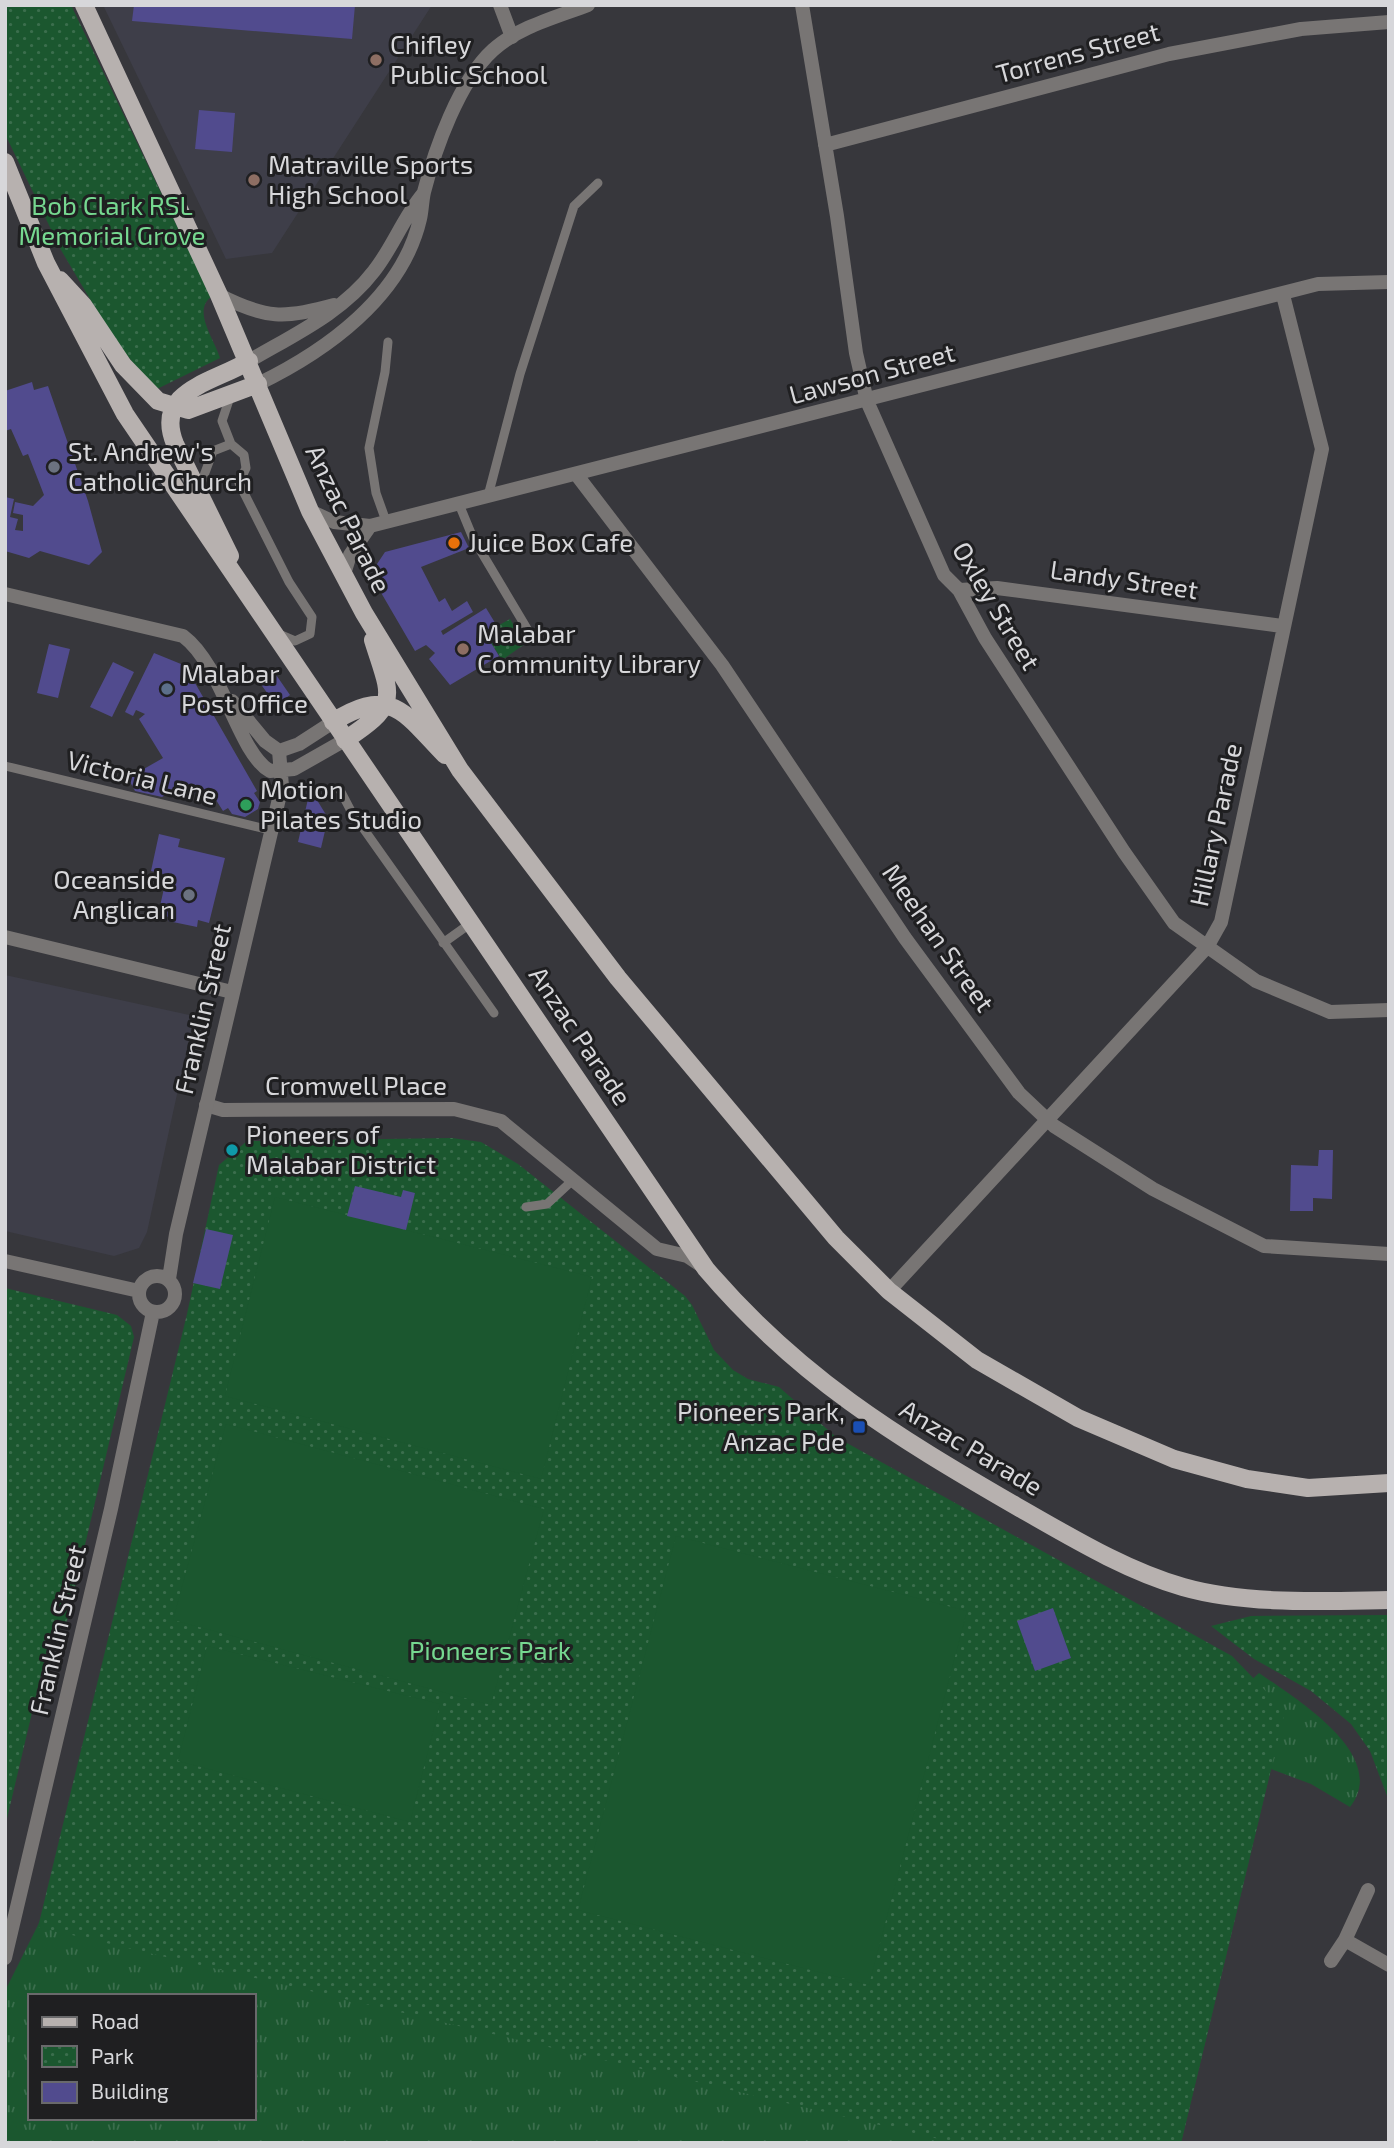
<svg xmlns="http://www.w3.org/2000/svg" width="1394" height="2148" font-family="'Exo 2',sans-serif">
<defs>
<pattern id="grass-tufts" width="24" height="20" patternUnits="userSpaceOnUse" patternTransform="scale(1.75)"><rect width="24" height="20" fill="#1b572f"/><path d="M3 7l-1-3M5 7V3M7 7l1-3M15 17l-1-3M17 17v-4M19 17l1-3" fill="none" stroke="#3b6e4d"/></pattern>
<pattern id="park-dots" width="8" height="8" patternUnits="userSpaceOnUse" patternTransform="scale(1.75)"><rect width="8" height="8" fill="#1b572f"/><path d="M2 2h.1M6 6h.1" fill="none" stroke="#3b6e4d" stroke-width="1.8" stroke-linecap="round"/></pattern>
</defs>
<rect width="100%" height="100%" fill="#37373c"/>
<path fill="#3e3e49" d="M103,5H432L272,253L226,259Z
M5,975L194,1016L147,1232L139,1248L114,1256L5,1231Z"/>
<path fill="url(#grass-tufts)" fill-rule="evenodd" d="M1259,1673C1293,1697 1391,1755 1350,1807L1311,1784L1271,1769L1181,2143H5V1991L39,1923L1248,1683ZM30,1996H254V2118H30Z"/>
<path fill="url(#park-dots)" d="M5,5H71L211,297C192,311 215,340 220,358L155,390L113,338L61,250L5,134Z
M510,619L525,644L502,660L485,633Z
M452,1138L481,1142L518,1164L685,1296L692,1305L714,1350L733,1370L748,1379L779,1387L836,1437L1232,1656L1285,1711L1181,2143H956L38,1927L187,1314L219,1165L247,1141Z
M5,1288L117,1315L131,1326L134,1337L67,1621L48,1645L5,1827Z
M1389,1615V1801L1370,1751L1351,1724L1311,1691L1254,1659L1211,1626L1251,1616Z"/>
<path fill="#1b572f" d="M275,1197L592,1277L541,1479L225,1396Z
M226,1424L544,1509L491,1705L173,1620Z
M676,1536L967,1611L869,1985L578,1910Z
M207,1646L440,1704L410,1822L178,1761Z"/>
<path fill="#514b8e" d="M134,5H355L352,39L132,21Z
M199,110L235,113L232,152L195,149Z
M32,382L34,390L48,386L88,501L102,552L89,565L40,551L29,558L5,551V497L14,499L10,517L18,519L15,530L23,531V515L13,513L15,502L33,506L44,495L28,454L23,456L11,429L5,431V391Z
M461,532L469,548L421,567L439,602L445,598L452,611L467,601L473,612L441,631L443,635L486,608L497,626L485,633L499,656L450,685L429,659L435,653L426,645L415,651L376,584L373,570L385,552Z
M49,644L70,649L58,698L37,693Z
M154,653L181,664L191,676L257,791L254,793L260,802L258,809L245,817L232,814L228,808L223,811L216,800L209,804L201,790L190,796L187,792L179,796L175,789L162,797L135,791L128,778L163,758L139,719L145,714L136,710L133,716L125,712Z
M113,662L134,672L112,717L90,707Z
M272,669L290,695L276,705L257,679Z
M308,799L317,800L328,818L321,848L298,842Z
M159,834L180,839L178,847L225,858L209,923L198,920L197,927L168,921L169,917L158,915L167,875L151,871Z
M1319,1150H1333L1332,1199L1313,1198V1211H1290L1291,1165L1318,1166Z
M355,1186L401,1197L403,1190L415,1193L406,1230L347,1216Z
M206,1229L233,1235L220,1289L193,1283Z
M1053,1608L1071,1658L1035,1671L1017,1621Z"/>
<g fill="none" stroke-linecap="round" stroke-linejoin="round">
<path stroke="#787574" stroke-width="9" d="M230,397L222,421L231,444
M199,489L213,451L231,444L244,455L246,468L239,483L289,582L312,617L310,634L295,641L281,635
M488,496L520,374L574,206L598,183
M459,504L473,538L529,632
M386,521L376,493L369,448L385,372L388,342
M5,766L270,830
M340,790L351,811L494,1013
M443,943L471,923
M526,1207L547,1204L574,1179"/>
<path stroke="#787574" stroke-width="14" d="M500,5L512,37
M802,5L837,216L856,353L867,401L944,575L959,590L985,638L1124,852L1174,923L1256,981L1330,1012L1389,1010
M825,145L1169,54L1301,29L1389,22
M576,474L722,665L905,938L1019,1093L1054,1126L1153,1189L1264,1246L1389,1254
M310,511L334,522L370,526L1318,284L1389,282
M344,574L350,555L370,526
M959,590L997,588L1282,626
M5,937L232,992
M206,1105L223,1110L454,1109L501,1121L657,1249L687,1256L702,1266
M889,1291L1207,947L1221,922L1322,449L1283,295
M1345,1940L1389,1965
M1331,1961L1345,1940L1368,1890"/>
<path stroke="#787574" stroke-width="14" d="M219,295C266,319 284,319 334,305
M249,361C293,335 342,313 374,271C393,247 403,218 423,194
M258,384C326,351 402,297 420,219C422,210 422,201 424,192C435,149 459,81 493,50C518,27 557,17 588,5
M5,594L183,636C223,666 238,753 270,771L294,769L345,740
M232,701L265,741L279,751L299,744L333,722
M5,1261L139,1291
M139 1294a18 18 0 1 1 36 0a18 18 0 1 1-36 0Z
M169,1279L176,1234L282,786L279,751
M5,1958L111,1509L153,1312"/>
<path stroke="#b7b1af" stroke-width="18" d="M84,5L219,295L310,511L364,613L460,770L618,978L836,1238L889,1291L977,1360L1078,1418L1174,1459L1247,1479L1308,1488L1389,1483
M5,162L46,263L125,414L706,1269C798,1377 895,1436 1016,1506C1069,1536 1124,1570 1183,1587C1246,1605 1324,1601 1389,1600
M60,280L83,305L123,365L158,401L188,410L258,384
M230,556L175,444C153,390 213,383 249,361
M333,722C392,685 404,713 445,755
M345,740C401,703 391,698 373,640"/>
</g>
<g fill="#8d6e63" stroke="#1f1f21" stroke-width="2.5">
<circle cx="376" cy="60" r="7"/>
<circle cx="254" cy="180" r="7"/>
<circle cx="463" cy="649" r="7"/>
</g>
<g fill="#6b7280" stroke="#1f1f21" stroke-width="2.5">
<circle cx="54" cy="467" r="7"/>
<circle cx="189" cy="895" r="7"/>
</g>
<circle fill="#e8710a" stroke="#1f1f21" stroke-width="2.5" cx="454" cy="543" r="7"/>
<circle fill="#5c6f8a" stroke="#1f1f21" stroke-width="2.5" cx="167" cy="689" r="7"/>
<circle fill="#2e9e5b" stroke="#1f1f21" stroke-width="2.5" cx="246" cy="805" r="7"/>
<circle fill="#0f9aa8" stroke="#1f1f21" stroke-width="2.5" cx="232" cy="1150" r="7"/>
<rect fill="#1a4fb4" stroke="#1f1f21" stroke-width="2.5" x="852" y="1420" width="14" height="14" rx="3.5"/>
<g text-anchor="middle" stroke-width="6" stroke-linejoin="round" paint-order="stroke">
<g font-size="26" fill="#d7d7da" stroke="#1f1f21" text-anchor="start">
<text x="390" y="54">Chifley<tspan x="390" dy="30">Public School</tspan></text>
<text x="268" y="174">Matraville Sports<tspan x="268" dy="30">High School</tspan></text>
<text x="68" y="461">St. Andrew's<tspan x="68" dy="30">Catholic Church</tspan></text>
<text x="468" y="552">Juice Box Cafe</text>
<text x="477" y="643">Malabar<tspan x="477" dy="30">Community Library</tspan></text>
<text x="181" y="683">Malabar<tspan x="181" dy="30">Post Office</tspan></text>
<text x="260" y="799">Motion<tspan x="260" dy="30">Pilates Studio</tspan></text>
<text x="175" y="889" text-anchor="end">Oceanside<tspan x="175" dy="30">Anglican</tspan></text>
<text x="246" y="1144">Pioneers of<tspan x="246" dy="30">Malabar District</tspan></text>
<text x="845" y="1421" text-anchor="end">Pioneers Park,<tspan x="845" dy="30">Anzac Pde</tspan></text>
</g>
<g font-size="26" fill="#d7d7da" stroke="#1f1f21">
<text transform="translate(1078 53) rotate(-15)" y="9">Torrens Street</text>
<text transform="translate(872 374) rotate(-15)" y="9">Lawson Street</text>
<text transform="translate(348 519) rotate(64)" y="9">Anzac Parade</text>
<text transform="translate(1124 580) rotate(8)" y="9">Landy Street</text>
<text transform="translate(996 606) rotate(59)" y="9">Oxley Street</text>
<text transform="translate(142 778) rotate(14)" y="9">Victoria Lane</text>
<text transform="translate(1216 825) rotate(-78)" y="9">Hillary Parade</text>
<text transform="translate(938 938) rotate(55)" y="9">Meehan Street</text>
<text transform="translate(203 1009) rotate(-77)" y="9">Franklin Street</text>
<text transform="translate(580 1036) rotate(56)" y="9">Anzac Parade</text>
<text x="356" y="1095">Cromwell Place</text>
<text transform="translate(971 1448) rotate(31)" y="9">Anzac Parade</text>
<text transform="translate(58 1630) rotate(-77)" y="9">Franklin Street</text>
</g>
<g font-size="26" fill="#76d890" stroke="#1f1f21">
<text x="112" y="215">Bob Clark RSL<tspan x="112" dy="30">Memorial Grove</tspan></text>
<text x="490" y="1660">Pioneers Park</text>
</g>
</g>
<rect width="1394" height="2148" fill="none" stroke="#d7d7da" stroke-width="14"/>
<rect x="28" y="1994" width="228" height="126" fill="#1f1f21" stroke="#69696b" stroke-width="2"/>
<rect x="42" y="2017" width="35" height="10" fill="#b7b1af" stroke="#69696b" stroke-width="2"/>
<text x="91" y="2029" font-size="21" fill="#d7d7da">Road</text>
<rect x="42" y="2046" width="35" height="21" fill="url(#park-dots)" stroke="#69696b" stroke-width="2"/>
<text x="91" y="2064" font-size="21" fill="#d7d7da">Park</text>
<rect x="42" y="2082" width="35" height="21" fill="#514b8e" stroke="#69696b" stroke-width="2"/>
<text x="91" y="2099" font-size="21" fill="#d7d7da">Building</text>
</svg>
